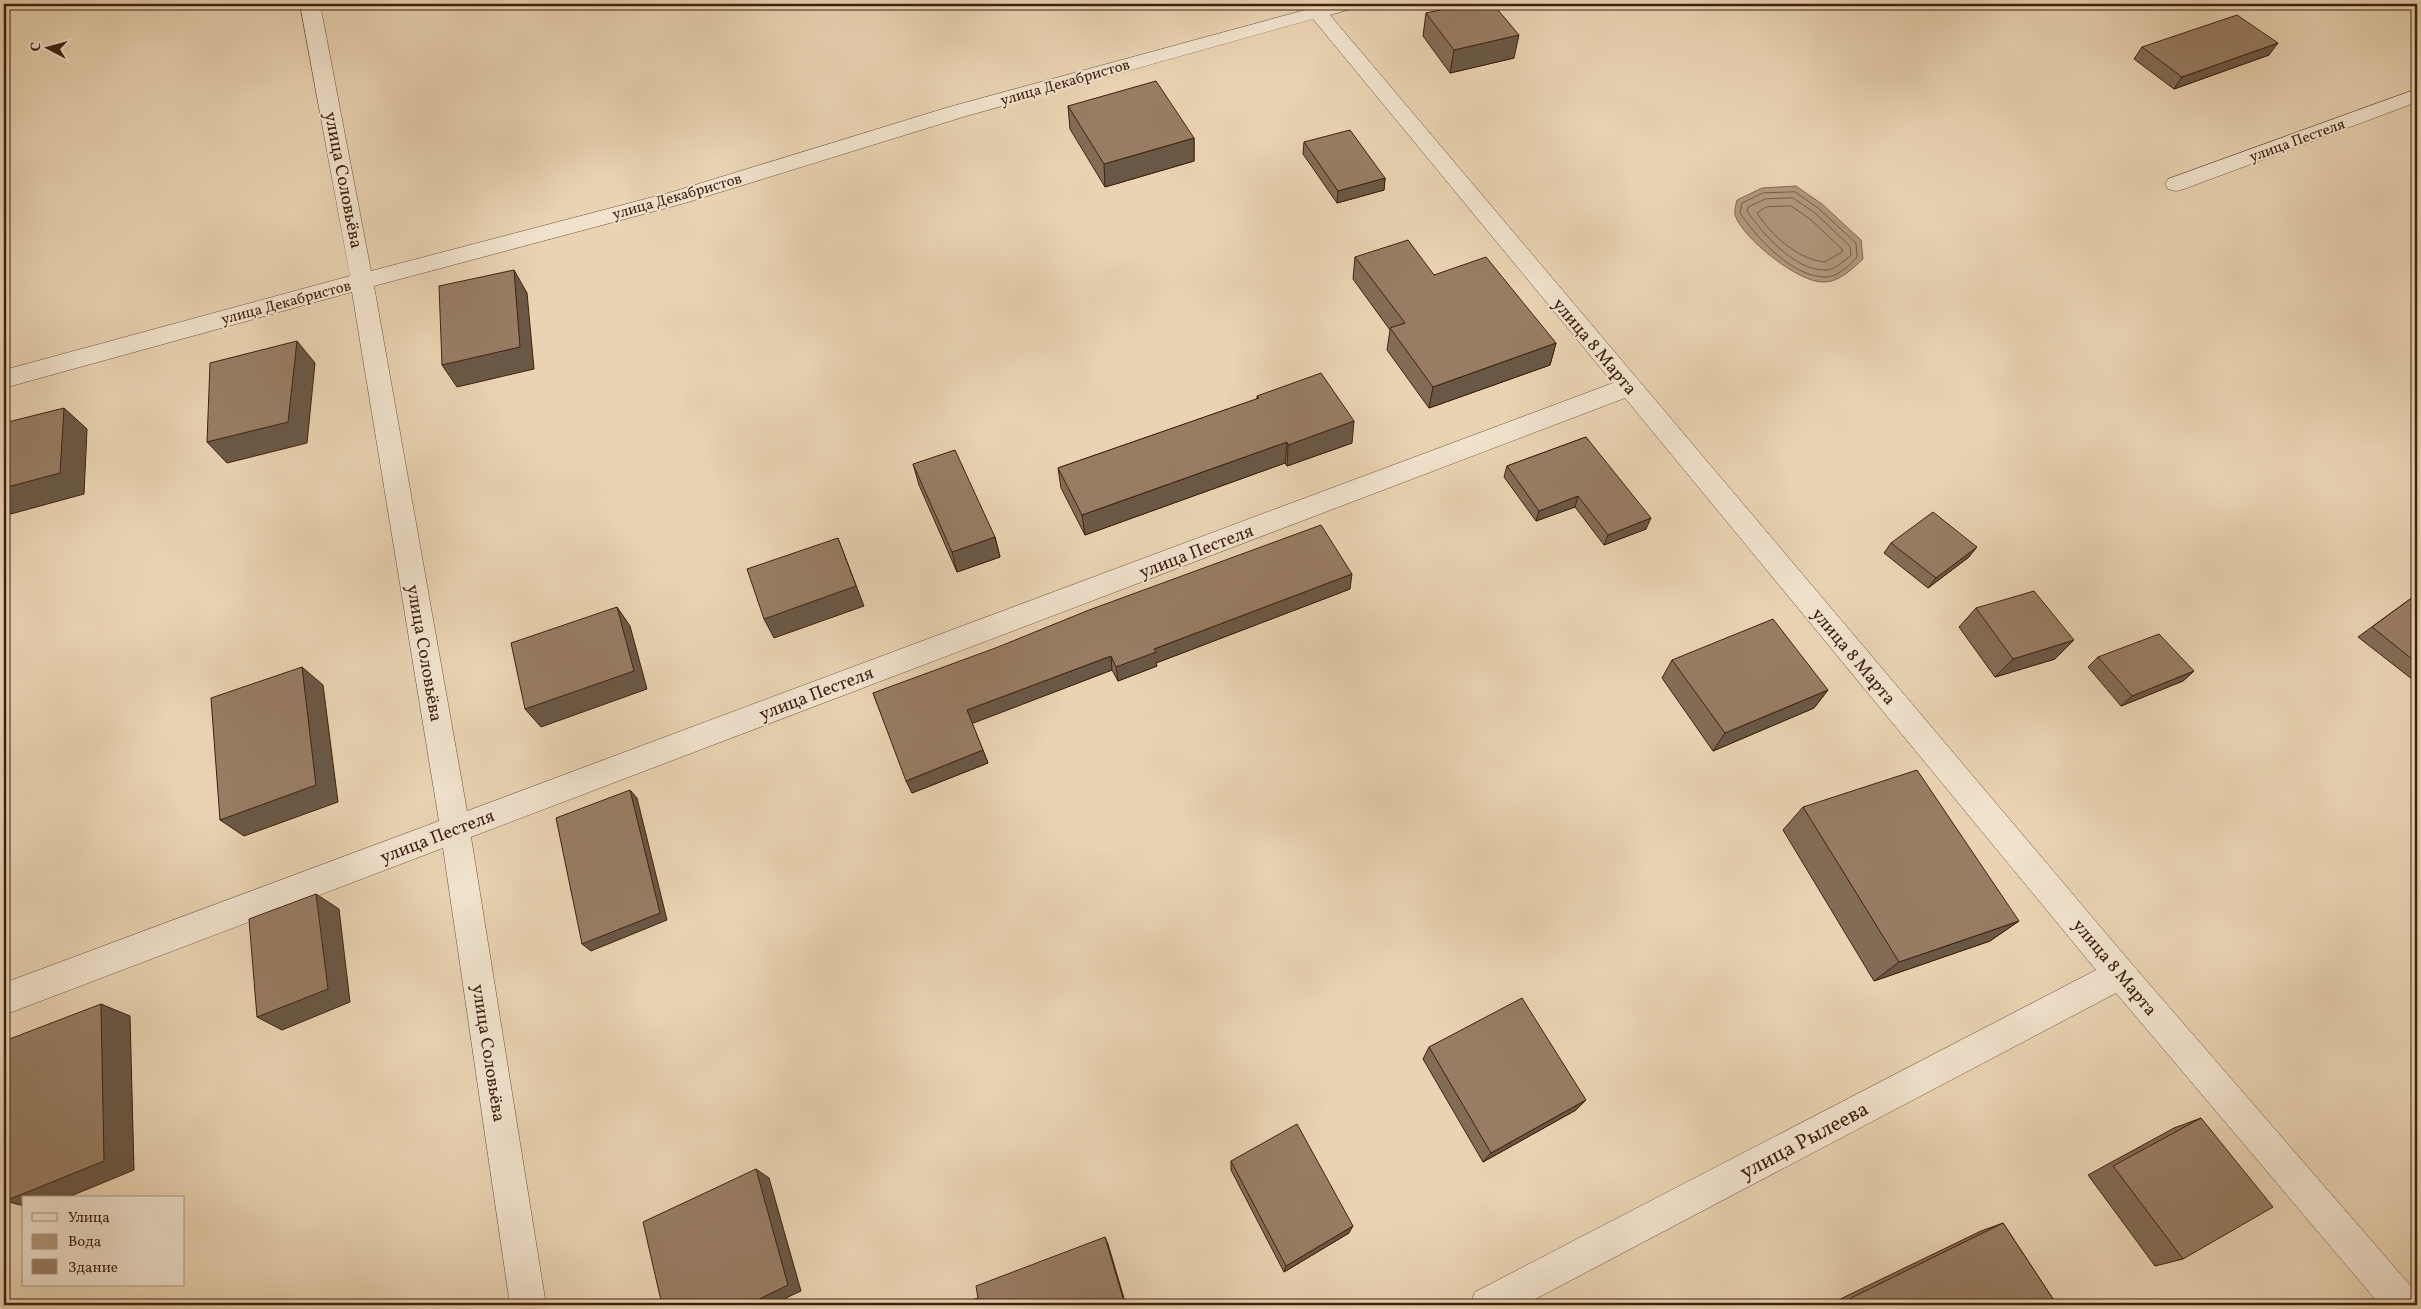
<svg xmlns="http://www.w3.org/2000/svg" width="2421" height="1309" font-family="Vollkorn,serif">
<rect width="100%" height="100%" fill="#e9d3b2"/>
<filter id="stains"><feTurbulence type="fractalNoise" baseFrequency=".004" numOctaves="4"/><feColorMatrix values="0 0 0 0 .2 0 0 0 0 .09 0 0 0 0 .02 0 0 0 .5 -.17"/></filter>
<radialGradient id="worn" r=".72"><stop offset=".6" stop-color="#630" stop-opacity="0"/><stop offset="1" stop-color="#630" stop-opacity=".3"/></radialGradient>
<path fill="#b0967b" stroke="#836750" d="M1796,186L1822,204L1861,240L1863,259C1853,268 1840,282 1824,282C1800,284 1742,238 1735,215C1734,211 1736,204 1737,200L1762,188Z"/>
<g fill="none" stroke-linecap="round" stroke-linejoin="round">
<path stroke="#785b45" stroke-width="1" d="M1795,192L1818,208L1856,243L1857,257C1849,266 1838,277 1825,277C1792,277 1756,237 1740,213L1742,203L1763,193Z
M1793,198L1815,213L1850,246L1851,255C1844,261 1835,270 1825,270C1795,271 1762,233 1747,211L1748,207L1765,199Z
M1791,206L1810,219L1842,249V252L1825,262C1797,259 1772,236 1757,213L1766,207Z"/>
<defs>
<path id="minor" d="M300,4H320L371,271L672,192L949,107L1305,10L1302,4H1356L1354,8L1330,15L2131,963L2416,1292L2417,1305H2380L2116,993L1524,1305H1470L1475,1292L2096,970L1625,398L471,837L546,1305H510L443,848L4,1015V983L439,821L352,292L4,388V370L350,276ZM1313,19L1613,383L467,811L374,286L685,203L963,117Z
M2417,89V102L2184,189L2176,191L2168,189L2165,184L2168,179Z"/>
</defs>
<use href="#minor" stroke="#6a4d38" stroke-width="1"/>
<use href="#minor" fill="#f1e2cd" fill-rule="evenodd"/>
</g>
<path fill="#836c56" stroke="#40200f" d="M1426,13L1514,58L1450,73L1423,36Z
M2142,47L2269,55L2174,89L2134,59Z
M1068,106L1194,138V161L1105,187L1070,129Z
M1304,142L1385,178L1384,190L1337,203L1303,154Z
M1355,257L1434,275L1556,343L1550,365L1429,408L1387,350L1390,330L1353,279Z
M1257,396L1352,443L1287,466L1285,463L1085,535L1061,488L1058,468L1257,399Z
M1586,437L1646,529L1604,545L1575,507L1536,521L1504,477L1507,466Z
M913,464L995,537L1000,557L957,572L919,485Z
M1891,543L1969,557L1928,588L1884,553Z
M1350,589L1156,663L1157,666L1118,681L1112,670L972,723L988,763L912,793L873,693Z
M2417,594V683L2358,637Z
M1976,608L2074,640L2055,659L1995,677L1959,627Z
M2098,657L2194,671L2183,681L2121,706L2088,667Z
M1672,660L1828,690L1814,708L1713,751L1662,678Z
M1803,807L2019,921L1990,941L1874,981L1783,830Z
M1429,1047L1576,1110L1483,1162L1423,1059Z
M2201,1118L2183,1259L2155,1266L2088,1175L2174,1128Z
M1231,1161L1349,1233L1284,1272L1231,1170Z
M2003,1223L2057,1305H1833L1832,1303L1981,1231Z"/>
<path fill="#6a5846" stroke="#40200f" d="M1519,35L1514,58L1450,73L1454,50Z
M2278,43L2269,55L2174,89L2182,77Z
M1194,138V161L1105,187L1104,164Z
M1385,178L1384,190L1337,203L1338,191Z
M514,270L527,293L534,369L457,387L442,365Z
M297,341L315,363L307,443L227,463L207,442Z
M1556,343L1550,365L1429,408L1433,387Z
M64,408L87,429L84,494L7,515L4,512V488Z
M1354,421L1352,443L1287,466L1288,445Z
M1287,442L1285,463L1085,535L1082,515Z
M1578,496L1575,507L1536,521L1539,511Z
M1651,518L1646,529L1604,545L1608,535Z
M995,537L1000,557L957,572L952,552Z
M838,538L864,606L774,638L764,619Z
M1977,547L1969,557L1928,588L1936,578Z
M1352,574L1350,589L1156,663L1157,666L1118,681L1116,667L1154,649Z
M617,607L630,626L647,689L541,727L525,709Z
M2074,640L2055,659L1995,677L2013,659Z
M1111,656L1112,670L971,724L967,710Z
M302,667L323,685L338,802L244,836L220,820Z
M2194,671L2183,681L2121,706L2132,696Z
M1828,690L1814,708L1713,751L1725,733Z
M983,750L988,763L912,793L906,781Z
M630,790L637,798L667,920L591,951L582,944Z
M316,894L339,909L350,1002L282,1030L257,1017Z
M2019,921L1990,941L1874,981L1899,962Z
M101,1004L130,1016L134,1170L66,1198H24V1206L5,1201Z
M1586,1100L1576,1110L1483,1162L1491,1153Z
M756,1169L769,1178L801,1291L771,1305H747Z
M1353,1226L1349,1233L1284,1272L1286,1266Z
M1105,1237L1108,1244L1126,1305H1125Z"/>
<path fill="#987d64" stroke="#40200f" d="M1468,4H1493L1519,35L1454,50L1426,13Z
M2237,15L2278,43L2182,77L2142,47Z
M1156,81L1194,138L1104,164L1068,106Z
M1350,130L1385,178L1338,191L1304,142Z
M1408,240L1434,275L1486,257L1556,343L1433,387L1390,328L1405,323L1355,257Z
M514,270L520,347L442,365L439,286Z
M297,341L288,422L207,442L210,363Z
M1321,373L1354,421L1288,445L1287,442L1082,515L1058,468L1259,398L1257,396Z
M64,408L60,473L4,488V423Z
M1586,437L1651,518L1608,535L1578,496L1539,511L1507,466Z
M955,450L995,537L952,552L913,464Z
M1933,512L1977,547L1936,578L1891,543Z
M1321,525L1352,574L1154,649L1156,652L1116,667L1111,656L967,710L983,750L906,781L873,693L998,647L1089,610Z
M838,538L856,586L764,619L747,569Z
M2034,591L2074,640L2013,659L1976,608Z
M2417,594V663L2372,627Z
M617,607L634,671L525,709L511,643Z
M1773,619L1828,690L1725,733L1672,660Z
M2159,634L2194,671L2132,696L2098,657Z
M302,667L316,785L220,820L211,698Z
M1917,770L2019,921L1899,962L1803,807Z
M630,790L660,913L582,944L556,818Z
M316,894L328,989L257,1017L249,919Z
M1522,998L1586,1100L1491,1153L1429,1047Z
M101,1004L104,1161L5,1201L7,1040Z
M2201,1118L2273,1207L2183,1259L2113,1166Z
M1297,1124L1353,1226L1286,1266L1231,1161Z
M756,1169L788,1285L747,1305H662L643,1222Z
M2003,1223L2057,1305H1855L1851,1298Z
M1105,1237L1125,1305H958L978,1298L976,1286Z"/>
<g text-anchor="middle" stroke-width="4" stroke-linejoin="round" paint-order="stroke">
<g font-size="15" fill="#40200f" stroke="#f1e2cd">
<text transform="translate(1065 82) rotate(-16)" y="5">улица Декабристов</text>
<text transform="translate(2297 140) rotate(-20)" y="5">улица Пестеля</text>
<text transform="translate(677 196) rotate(-16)" y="5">улица Декабристов</text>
<text transform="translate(286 302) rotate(-15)" y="5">улица Декабристов</text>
</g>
<g font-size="18" fill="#40200f" stroke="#f1e2cd">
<text transform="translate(344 180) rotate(79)" y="6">улица Соловьёва</text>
<text transform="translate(1595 346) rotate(50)" y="6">улица 8 Марта</text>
<text transform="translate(1196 551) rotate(-21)" y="6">улица Пестеля</text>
<text transform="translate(425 653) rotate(80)" y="6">улица Соловьёва</text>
<text transform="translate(1854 656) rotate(50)" y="6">улица 8 Марта</text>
<text transform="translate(816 693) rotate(-21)" y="6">улица Пестеля</text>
<text transform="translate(437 836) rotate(-21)" y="6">улица Пестеля</text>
<text transform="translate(2115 967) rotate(50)" y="6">улица 8 Марта</text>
<text transform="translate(489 1053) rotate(81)" y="6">улица Соловьёва</text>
</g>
<g font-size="21" fill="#40200f" stroke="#f1e2cd">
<text transform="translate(1804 1140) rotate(-28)" y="7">улица Рылеева</text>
</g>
</g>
<rect width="2421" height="1309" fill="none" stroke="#e9d3b2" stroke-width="20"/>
<rect x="5" y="5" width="2411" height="1299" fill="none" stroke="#40200f" stroke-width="2.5"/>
<rect x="10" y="10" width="2401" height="1289" fill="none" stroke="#40200f"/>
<rect x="22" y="1196" width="162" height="90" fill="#f1e2cd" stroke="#aa9481"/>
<rect x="32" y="1213" width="25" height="8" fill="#f1e2cd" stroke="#aa9481"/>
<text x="68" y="1222" font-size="15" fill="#40200f">Улица</text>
<rect x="32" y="1234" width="25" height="15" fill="#b0967b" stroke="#aa9481"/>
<text x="68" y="1246" font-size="15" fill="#40200f">Вода</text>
<rect x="32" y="1259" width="25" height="15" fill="#987d64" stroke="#aa9481"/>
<text x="68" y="1272" font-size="15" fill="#40200f">Здание</text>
<g transform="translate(48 48) rotate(276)" stroke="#f1e2cd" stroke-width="4" paint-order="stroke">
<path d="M0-4L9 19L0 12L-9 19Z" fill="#40200f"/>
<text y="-8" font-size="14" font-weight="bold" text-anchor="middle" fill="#40200f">С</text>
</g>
<rect width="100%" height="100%" filter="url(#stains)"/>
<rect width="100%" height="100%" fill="url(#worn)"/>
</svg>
